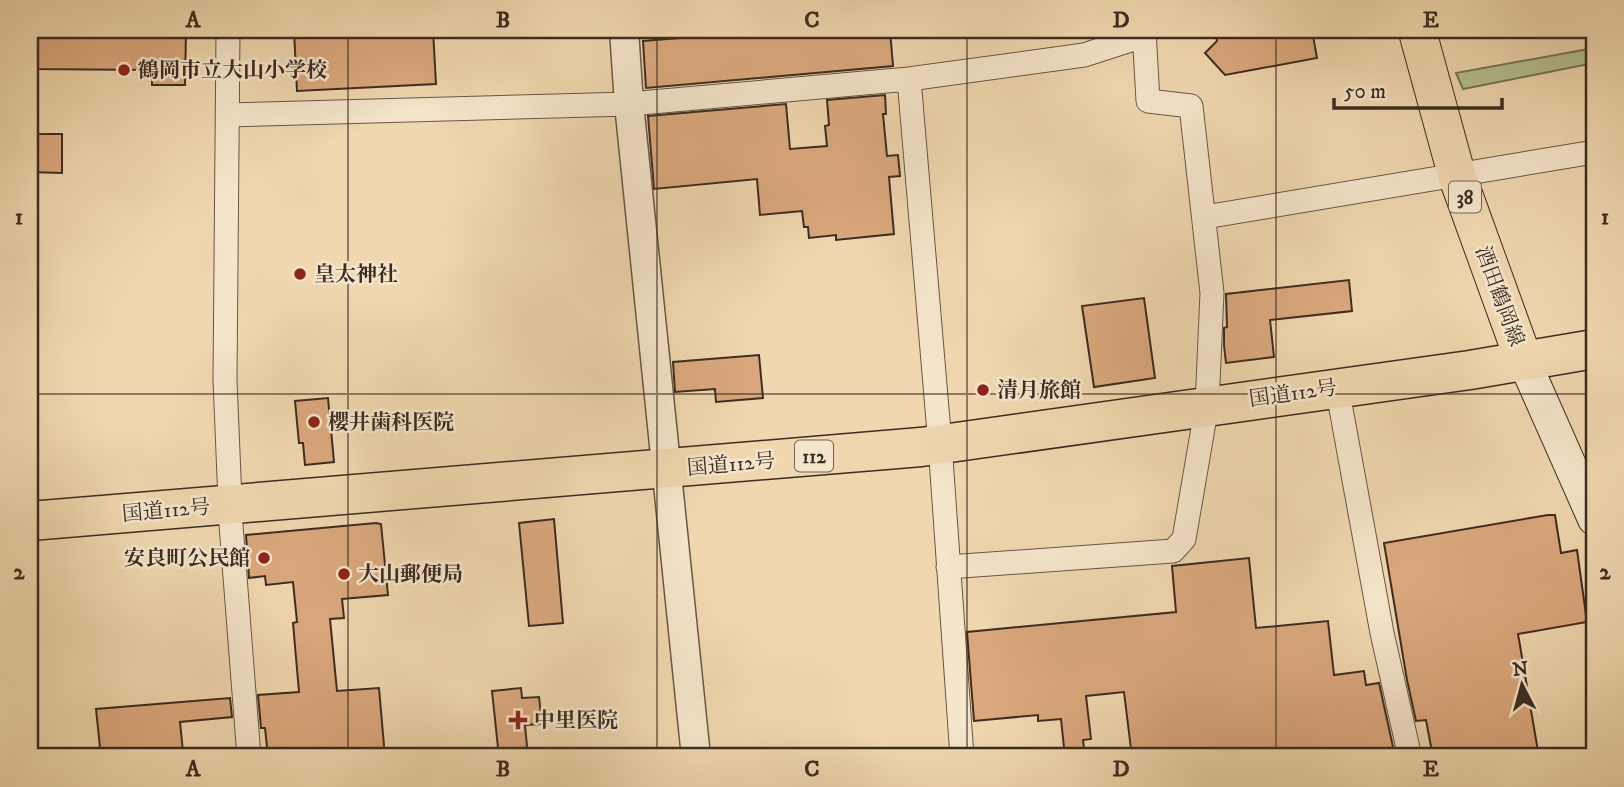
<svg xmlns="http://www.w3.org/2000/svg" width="1624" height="787" font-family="'IM FELL DW Pica','Noto Serif JP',serif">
<rect width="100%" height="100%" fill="#f0d7af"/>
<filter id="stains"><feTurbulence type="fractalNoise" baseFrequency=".00286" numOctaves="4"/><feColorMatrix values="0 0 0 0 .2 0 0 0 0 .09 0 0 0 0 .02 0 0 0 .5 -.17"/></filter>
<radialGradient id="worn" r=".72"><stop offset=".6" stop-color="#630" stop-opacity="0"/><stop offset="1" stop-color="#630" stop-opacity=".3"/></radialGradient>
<path fill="#b4bf90" stroke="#787659" stroke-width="2" d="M1594,48V63L1463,89L1456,73Z"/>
<path fill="#dba87d" stroke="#3c2c22" stroke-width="2" d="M30,30H186L185,85H152V70L30,69Z
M294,30H433L436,84L297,91Z
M678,30H890L893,66L646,88L643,41L679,38Z
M1215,30H1312L1317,58L1225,75L1205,53L1217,41Z
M885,95L886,114H883L887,156L898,155L900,176L889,177L894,234L836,240V235L809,238L808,227H804L802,211L760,215L757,179L654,189L648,116L786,104L790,149L827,146L825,126L829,125L827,100Z
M30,134H62V173L30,172Z
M1349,280L1352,311L1270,320L1274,357L1226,363L1224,345V328L1227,327L1226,294Z
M1144,298L1155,378L1094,387L1082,306Z
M759,355L763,398L716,402L715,389L675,392L673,362Z
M328,398L334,462L305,465L303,443H299L295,401Z
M1548,515H1555L1561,553L1577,550L1587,622L1518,634L1539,757H1433L1426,720L1416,721L1407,680L1384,543Z
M554,519L563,623L529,626L519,523Z
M376,523L381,524L388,595L342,599L344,618L330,619L337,691L379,688L385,757H332V755L268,757L265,728H261L258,695L299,692L293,623L297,622L293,582L266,585L265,576L249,578L246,535Z
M1249,558L1256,628L1328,621L1334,675L1364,671L1366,685L1379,683L1393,747L1394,750L1388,751L1389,757H1198V754L1132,757L1124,692L1086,696L1091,739L1083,740L1085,757H1065L1061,719L1038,721V715L974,721L967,632L1176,612L1172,566Z
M521,688L522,698L539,697L542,724L525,725L528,757H499L492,691Z
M230,698L232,717L180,722L183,752L140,755V757H101L96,709Z"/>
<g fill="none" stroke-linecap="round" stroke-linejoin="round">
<defs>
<path id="minor" d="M228,30L225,380L231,525L249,757
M909,79L940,444L962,757
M228,115L629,104L909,79L1084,55L1143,36
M1205,217L1594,152
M1337,387L1382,633L1410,757
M948,567L1173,551L1184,539L1207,405L1212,293L1191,106L1148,101L1144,30"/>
<path id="tertiary" d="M624,30L629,104L696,757"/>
<path id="secondary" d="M1524,361L1594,519"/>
<path id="primary" d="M1417,30L1457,176L1524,361"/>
<path id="trunk" d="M30,521L921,447L1470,370L1594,349"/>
</defs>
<use href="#minor" stroke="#695745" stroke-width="25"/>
<use href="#tertiary" stroke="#695745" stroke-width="31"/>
<use href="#secondary" stroke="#3c2c22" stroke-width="34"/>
<use href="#primary" stroke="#3c2c22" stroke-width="39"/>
<use href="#trunk" stroke="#3c2c22" stroke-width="41"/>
<use href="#minor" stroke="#f5e5cb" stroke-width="23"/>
<use href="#tertiary" stroke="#f5e5cb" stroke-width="28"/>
<use href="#secondary" stroke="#f5e5cb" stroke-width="32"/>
<use href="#primary" stroke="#f0d7af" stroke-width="37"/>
<use href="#trunk" stroke="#f0d7af" stroke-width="38"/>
</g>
<path fill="none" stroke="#3c2c22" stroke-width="2" stroke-opacity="0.55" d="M348,30V757M657,30V757M967,30V757M1276,30V757M30,394H1594"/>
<g fill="#8f2418" stroke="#f5e5cb" stroke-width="2.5">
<circle cx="124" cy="70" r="7"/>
<circle cx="300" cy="274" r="7"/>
<circle cx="983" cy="390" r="7"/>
<circle cx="314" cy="422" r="7"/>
<circle cx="264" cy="558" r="7"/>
<circle cx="344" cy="574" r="7"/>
<path d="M514.5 709.5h7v7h7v7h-7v7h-7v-7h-7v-7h7z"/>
</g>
<g text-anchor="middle" stroke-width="5" stroke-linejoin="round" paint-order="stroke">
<g fill="#f5e5cb" stroke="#746455" stroke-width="2">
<rect x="1449" y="181.5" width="32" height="31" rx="5"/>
<rect x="795" y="440.5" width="38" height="31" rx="5"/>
</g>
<g font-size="19" font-weight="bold" fill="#3c2c22">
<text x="1465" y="204">38</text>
<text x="814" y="463">112</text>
</g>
<g font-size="21" font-weight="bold" fill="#3c2c22" stroke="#f5e5cb" text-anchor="start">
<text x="138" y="77">鶴岡市立大山小学校</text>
<text x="314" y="281">皇太神社</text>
<text x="997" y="397">清月旅館</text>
<text x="328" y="429">櫻井歯科医院</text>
<text x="250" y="565" text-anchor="end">安良町公民館</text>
<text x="358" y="581">大山郵便局</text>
<text x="534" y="727">中里医院</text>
</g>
<g font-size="21" fill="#3c2c22" stroke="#f5e5cb">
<text transform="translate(1500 296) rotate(70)" y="7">酒田鶴岡線</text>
<text transform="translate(1293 393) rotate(-8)" y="7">国道112号</text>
<text transform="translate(731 464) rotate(-5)" y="7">国道112号</text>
<text transform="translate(166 510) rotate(-5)" y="7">国道112号</text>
</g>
</g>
<rect width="1624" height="787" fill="none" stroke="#f0d7af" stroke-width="77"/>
<g transform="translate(1522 685) rotate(354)" stroke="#f5e5cb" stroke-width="5" paint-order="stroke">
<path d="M0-5L12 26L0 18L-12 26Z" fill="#3c2c22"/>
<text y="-10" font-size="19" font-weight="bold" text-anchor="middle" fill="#3c2c22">N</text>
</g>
<path d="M1334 98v10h168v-10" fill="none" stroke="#3c2c22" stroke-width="3.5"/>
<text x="1344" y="98" font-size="21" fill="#3c2c22" stroke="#f5e5cb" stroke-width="5" paint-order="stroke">50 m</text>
<rect x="38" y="38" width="1548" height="710" fill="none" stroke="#3c2c22" stroke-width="2.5"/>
<g font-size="23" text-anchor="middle" font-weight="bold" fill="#3c2c22">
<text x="193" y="27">A</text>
<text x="503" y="27">B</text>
<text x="812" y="27">C</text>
<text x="1121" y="27">D</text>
<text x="1431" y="27">E</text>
<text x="19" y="224">1</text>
<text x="1605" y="224">1</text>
<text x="19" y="579">2</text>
<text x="1605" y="579">2</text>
<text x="193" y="776">A</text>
<text x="503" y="776">B</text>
<text x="812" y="776">C</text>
<text x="1121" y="776">D</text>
<text x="1431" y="776">E</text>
</g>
<rect width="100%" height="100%" filter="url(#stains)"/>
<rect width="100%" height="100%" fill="url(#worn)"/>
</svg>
